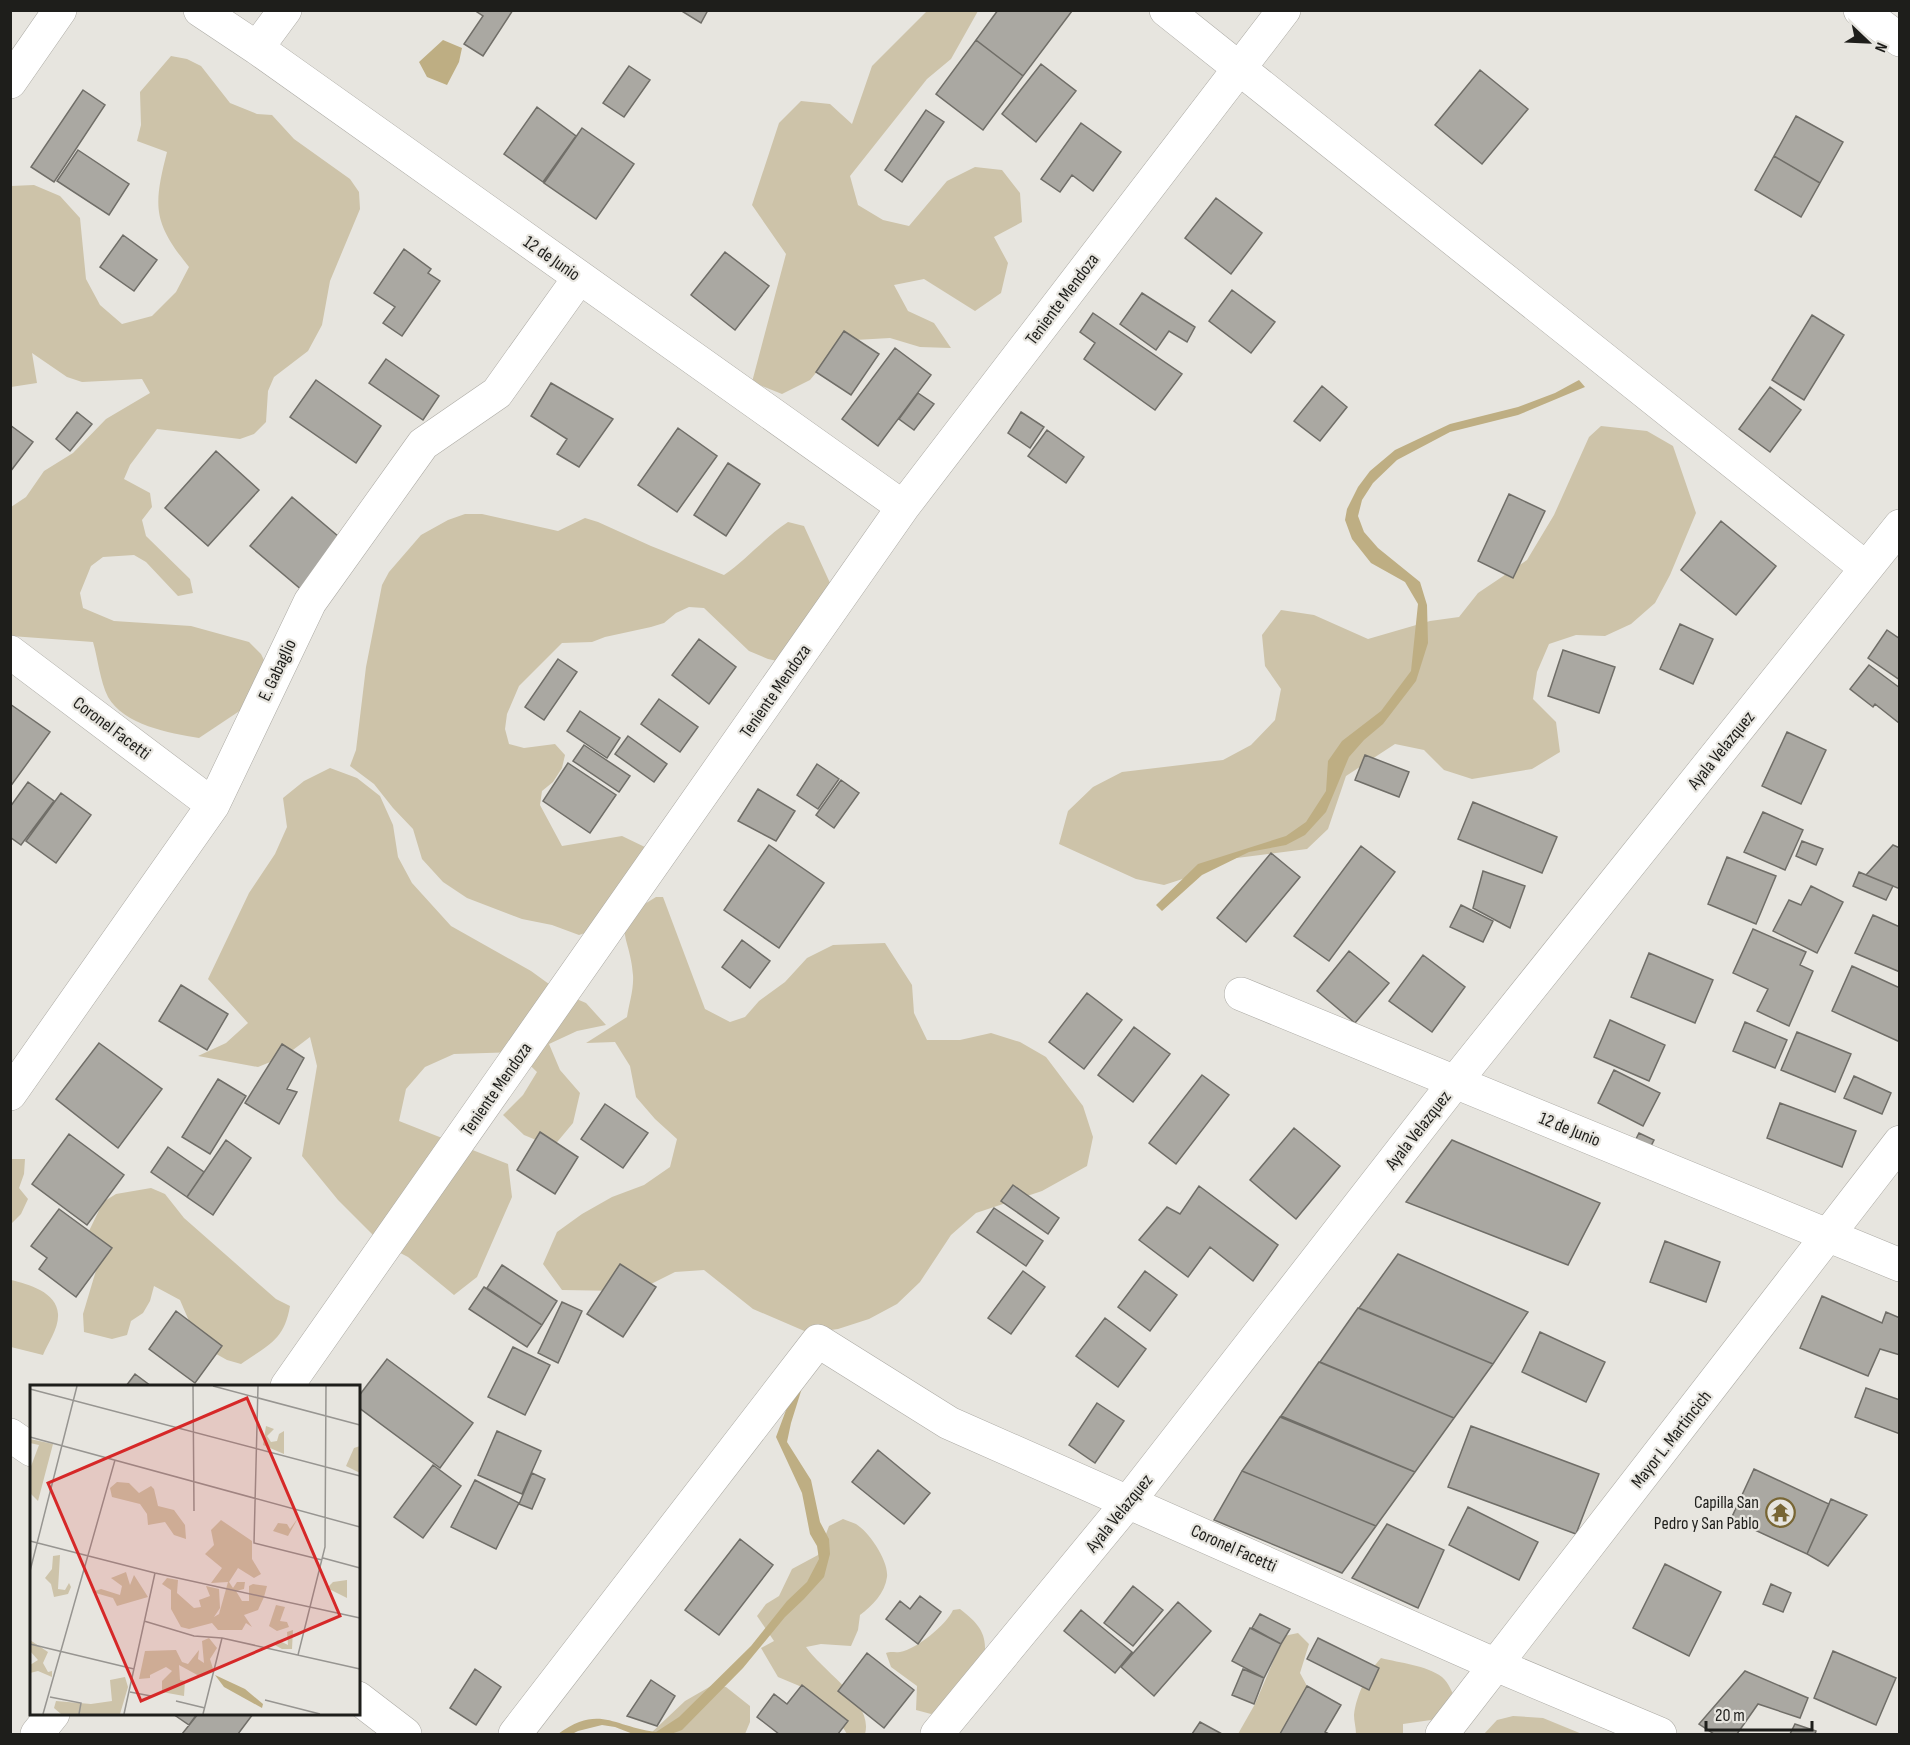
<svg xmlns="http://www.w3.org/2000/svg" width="1910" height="1745" font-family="'Sofia Sans Condensed',sans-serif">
<rect width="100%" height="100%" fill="#e7e5df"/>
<path fill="#cdc3a9" d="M927,11H978L951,59L927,79L850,176L858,205L883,220L909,226L947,181L975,167L1002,170L1020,193L1022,222L994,237L1008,263L1001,293L975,311L924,279L894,285L908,311L934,323L951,348L920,347L890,338L855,340L830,356L810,380L782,394L752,382L786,254L752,205L779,123L801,101L830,104L852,124L872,66Z
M171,56L187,59L201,66L230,103L257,114L272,115L294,139L350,179L359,192L360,209L330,281L322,325L308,351L274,377L268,391L266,422L254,434L240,439L157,429L130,465L124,479L150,493L152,507L142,520L146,536L190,579L193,593L178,596L146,562L134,555L103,557L91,566L80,593L83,608L114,621L191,626L249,642L261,654L268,668L250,704L199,738C169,733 124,725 108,697C100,681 98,659 93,642L11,636V507L26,497L44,471L73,453L106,419L150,393L142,379L82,382L67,377L32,353L37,383L11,387V186L34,185L60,196L80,218L86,279L100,305L122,324L152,316L176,292L189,267C153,222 153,207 167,152L137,141L141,125L140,92Z
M1601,426L1647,431L1673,446L1696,513L1670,575L1655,603L1631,624L1605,636L1576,635L1549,644L1537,672L1533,699L1556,722L1560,752L1532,769L1472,779L1444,770L1424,750L1395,744L1346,776L1328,829L1307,849L1221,860L1195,875L1164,885L1136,879L1059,844L1068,811L1093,787L1122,772L1223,760L1251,745L1275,720L1281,689L1265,666L1262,635L1281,610L1314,615L1368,639L1430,621L1459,617L1478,593L1527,560L1554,515L1589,437Z
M465,514H482L558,531L585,518L598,522L651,546L724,575C747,559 765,537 788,522L804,526L830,583L782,662L768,659L749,651L704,608L689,607L676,613L664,623L651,627L605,637L592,642L562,643L519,686L507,714L505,729L509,744L524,748L555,744L565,755L562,768L553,782L542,791L540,805L562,846L622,836L649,849L606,926L579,935L552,925L522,919L467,898L443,882L422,859L413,829L393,808L374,784L350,766L356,750L366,667L382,585L389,572L421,535L448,520Z
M330,768L357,778L380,796L393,825L398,857L412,883L451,926L531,971L560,992L586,1003L606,1025L577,1031L549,1044L560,1070L580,1093L573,1123L553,1147L524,1135L503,1115L523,1095L537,1072L516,1052L454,1054L425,1067L406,1089L399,1121L508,1164L512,1197L477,1277L454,1295L408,1257L381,1243L338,1200L302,1156L317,1066L310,1037L285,1056L258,1067L198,1056L226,1043L248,1023L208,979L249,893L275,854L287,827L283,798L304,781Z
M656,897H663L705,1009L730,1022L745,1017L759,1001L785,982L807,958L833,945L885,943L912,985L914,1013L927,1040H960L991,1033L1020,1042L1046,1057L1083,1106L1093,1137L1087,1166L1042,1191L976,1213L951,1235L920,1282L897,1304L869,1319L838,1329L809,1333L753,1309L704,1270L675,1272L649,1285L622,1291L562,1290L543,1264L557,1232L582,1214L612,1197L644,1185L670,1167L677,1139L655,1119L636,1097L630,1066L615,1042L586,1043L627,1017C629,1004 634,989 633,975C630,931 606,927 656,897Z
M11,1159H25L24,1174L19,1188L28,1199L21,1214L11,1224Z
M151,1188L165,1194L184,1218L276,1299L290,1306C284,1341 268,1345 241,1364L227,1360L211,1351L192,1328L180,1300L154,1286L150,1301L143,1313L131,1321L127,1335L112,1339L84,1332L83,1314L100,1257L89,1231L103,1202L116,1194Z
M11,1280C28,1284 57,1292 58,1314C59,1328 48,1343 43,1355L11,1347Z
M843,1519C847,1521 852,1522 856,1524C869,1532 889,1561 887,1577C885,1593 872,1606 860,1615L858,1630L851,1646L821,1644L806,1647C822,1671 874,1702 865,1734H847L833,1712L809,1690L778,1677L761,1648L774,1641L757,1616L766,1604L779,1596L792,1569L818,1555L829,1526Z
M960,1609C974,1620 986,1630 985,1650L939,1711L931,1714L916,1710L917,1686L891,1667L886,1653C892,1651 894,1653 900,1652C917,1649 946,1625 953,1610Z
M1298,1633L1309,1644L1300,1673L1307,1686L1301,1700L1293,1732L1291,1734H1238L1255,1704L1284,1636Z
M1381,1658C1400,1663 1426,1665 1442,1677C1449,1683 1453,1694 1457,1703L1448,1715L1431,1720L1403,1724V1734H1356C1356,1728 1354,1721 1354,1715C1356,1695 1368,1672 1381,1658Z
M711,1686L726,1687L750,1706V1722L745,1734H650L685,1701Z
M1513,1716L1543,1718L1582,1734H1484L1497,1720Z"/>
<path fill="#beae83" d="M443,40L462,48L459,62L447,85L427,77L419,62Z
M1579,380L1585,387L1518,415L1450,432L1397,460L1373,483L1362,500L1358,516L1364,532L1378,548L1420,582L1427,605L1428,643L1416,681L1383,724L1364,740L1349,757L1326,812L1305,835L1286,845L1249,852L1202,875L1162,911L1156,905L1198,864L1286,836L1306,822L1326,791L1328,761L1342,741L1381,711L1411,671L1418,604L1405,582L1371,563L1352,539L1345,520L1347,509L1358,487L1370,471L1395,450L1450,424L1518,407L1555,393Z
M802,1388L791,1423L787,1442L811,1480L820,1522L829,1539L830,1554L824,1577L804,1599L785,1617L743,1668L682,1730L671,1734H633L615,1727L602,1725L578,1731L572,1734H558C600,1704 613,1727 656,1732L679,1717L751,1646L787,1601L807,1582L819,1559L817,1546L810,1534L802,1493L776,1437L792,1394Z"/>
<path fill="#aaa8a2" stroke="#706e68" stroke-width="1.5" d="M474,10H513L483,56L464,44L483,16Z
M680,10H708L701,23Z
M998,10H1072V11L1023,76L976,40Z
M976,40L1023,76L983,130L936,94Z
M1041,64L1076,91L1036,142L1002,114Z
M629,66L650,80L624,117L603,103Z
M1480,70L1528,109L1482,164L1435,125Z
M83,90L105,105L54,182L31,167Z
M537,107L576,136L543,182L504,154Z
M926,110L944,122L902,182L885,170Z
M1796,116L1843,142L1820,183L1774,156Z
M1081,123L1121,152L1093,191L1072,175L1060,192L1041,179Z
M582,128L634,164L596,219L544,183Z
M78,150L129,184L109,215L57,181Z
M1774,156L1820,183L1801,217L1755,190Z
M1216,198L1262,233L1231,274L1185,238Z
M123,235L157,260L134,291L100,267Z
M404,249L431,269L428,273L440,281L402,336L383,323L395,307L374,293Z
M725,252L769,286L735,330L691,295Z
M1232,290L1275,322L1251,353L1209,321Z
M1142,293L1195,327L1187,342L1169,331L1156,350L1120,324Z
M1093,313L1182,374L1155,410L1084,359L1095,343L1080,332Z
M1812,315L1844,335L1804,400L1772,380Z
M844,331L879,354L851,395L816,372Z
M895,348L931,375L878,446L842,419Z
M386,359L439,396L423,420L369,383Z
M316,380L381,426L356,463L290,417Z
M551,383L613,419L579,467L557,454L567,439L531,416Z
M1322,386L1347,407L1320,441L1294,421Z
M1770,387L1801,410L1770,452L1739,429Z
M918,393L934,404L914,430L899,419Z
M77,412L92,424L70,451L56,439Z
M1021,412L1044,427L1030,448L1008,433Z
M10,425L33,442L10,472Z
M678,428L717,456L677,512L638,485Z
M1047,430L1084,457L1066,483L1028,456Z
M216,451L259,490L208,546L165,508Z
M728,463L760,484L726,536L694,515Z
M1509,494L1545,511L1513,578L1478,561Z
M292,497L345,542L303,591L250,546Z
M1721,521L1776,566L1736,615L1681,570Z
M1680,624L1713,639L1693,684L1660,669Z
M1887,630L1900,639V680L1868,658Z
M699,639L736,667L709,704L672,675Z
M1563,650L1615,667L1599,713L1548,696Z
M558,659L577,672L544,720L525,707Z
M1869,665L1900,688L1899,723L1875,704L1873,707L1850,689Z
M659,699L698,727L680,752L641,724Z
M10,704L50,732L10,787Z
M580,711L620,738L607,758L567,731Z
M1787,732L1826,750L1801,804L1762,786Z
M628,736L667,764L654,782L615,754Z
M584,745L630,776L619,792L573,761Z
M1365,755L1409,772L1399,797L1355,780Z
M568,763L616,795L590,833L543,801Z
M817,764L839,779L818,809L797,795Z
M841,780L859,793L834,828L816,815Z
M28,782L54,801L21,845L10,837V807Z
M758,789L795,811L776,841L738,821Z
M61,793L91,815L56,863L26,841Z
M1473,802L1557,837L1542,873L1458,839Z
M1763,812L1803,830L1785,870L1744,852Z
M1802,841L1823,849L1816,865L1796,856Z
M769,845L824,883L779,948L724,910Z
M1893,845L1900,848V889L1866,875Z
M1361,846L1395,872L1329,961L1294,936Z
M1271,853L1300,877L1246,942L1217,918Z
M1727,857L1776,876L1756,924L1708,904Z
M1483,871L1525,886L1510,928L1473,908Z
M1859,872L1893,886L1886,900L1853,886Z
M1811,886L1843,902L1817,953L1773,931L1789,900L1801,905Z
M1461,905L1493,921L1483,942L1450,927Z
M1873,915L1900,927V972L1855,953Z
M1753,929L1806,952L1800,965L1813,971L1789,1026L1757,1011L1768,989L1733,973Z
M742,940L770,961L750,988L722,967Z
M1349,951L1389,983L1355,1023L1317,991Z
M1649,953L1713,980L1695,1023L1631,997Z
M1423,955L1465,987L1432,1032L1389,1001Z
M1852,966L1900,988V1042L1832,1011Z
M181,985L228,1014L207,1050L159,1021Z
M1087,993L1122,1020L1084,1069L1049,1042Z
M1610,1020L1665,1045L1649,1081L1594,1057Z
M1745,1022L1787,1040L1775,1068L1733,1051Z
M1134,1027L1170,1054L1133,1102L1098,1075Z
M1797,1032L1851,1054L1835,1092L1781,1070Z
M99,1043L162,1089L118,1148L56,1099Z
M282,1044L304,1058L287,1089L297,1092L279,1124L245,1103Z
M1614,1070L1660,1093L1643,1126L1598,1103Z
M1202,1075L1229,1095L1176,1164L1149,1143Z
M1854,1076L1891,1093L1882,1114L1844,1098Z
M218,1079L246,1096L210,1154L182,1137Z
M1780,1103L1856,1131L1842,1167L1767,1138Z
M605,1104L648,1133L623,1168L581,1139Z
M1294,1128L1340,1166L1296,1219L1250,1180Z
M540,1132L578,1157L555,1194L517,1170Z
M1639,1133L1654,1140L1646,1156L1631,1149Z
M69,1134L124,1175L87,1225L32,1184Z
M226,1140L251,1158L213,1215L187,1197Z
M1452,1140L1600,1203L1568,1265L1406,1202Z
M168,1147L204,1172L187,1197L151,1172Z
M1013,1185L1059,1218L1048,1234L1001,1201Z
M1199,1186L1278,1245L1253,1281L1210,1247L1188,1277L1139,1240L1167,1207L1180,1214Z
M994,1208L1043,1241L1026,1266L977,1232Z
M59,1209L112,1248L76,1297L39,1269L47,1258L31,1246Z
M1665,1241L1720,1262L1706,1302L1650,1282Z
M1398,1254L1528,1312L1493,1364L1359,1308Z
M620,1264L656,1287L623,1337L587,1314Z
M502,1265L557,1301L542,1325L487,1288Z
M1023,1271L1045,1287L1011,1334L988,1318Z
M1145,1271L1177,1295L1150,1331L1118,1307Z
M484,1287L542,1325L527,1347L469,1309Z
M1822,1296L1882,1323L1886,1312L1900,1318V1355L1880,1349L1868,1376L1800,1348Z
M562,1302L582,1311L558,1363L538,1353Z
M1358,1308L1493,1364L1454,1418L1320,1362Z
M176,1311L222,1346L195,1383L149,1349Z
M1105,1318L1146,1349L1118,1387L1076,1356Z
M1540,1332L1605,1362L1586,1402L1522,1372Z
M513,1347L550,1365L525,1415L488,1397Z
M387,1359L473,1423L440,1468L358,1407V1397Z
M1319,1362L1454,1418L1415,1472L1281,1416Z
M135,1374L151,1386H126Z
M1866,1388L1900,1400V1434L1855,1417Z
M1097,1403L1124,1421L1095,1463L1069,1445Z
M1280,1417L1415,1472L1376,1526L1242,1471Z
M1471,1426L1599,1474L1576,1534L1448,1487Z
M497,1431L541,1451L522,1494L478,1475Z
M878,1450L930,1493L904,1524L852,1482Z
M433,1465L461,1486L423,1538L394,1517Z
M1754,1469L1829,1504L1807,1554L1731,1519Z
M1242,1471L1376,1526L1342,1573L1214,1520Z
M532,1473L545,1479L532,1509L519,1504Z
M475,1480L519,1503L496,1549L451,1527Z
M1831,1499L1867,1515L1828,1566L1807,1554Z
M1468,1507L1538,1542L1519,1580L1449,1545Z
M1387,1524L1444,1550L1418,1608L1352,1578Z
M740,1539L773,1565L719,1635L685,1610Z
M1665,1564L1721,1592L1689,1656L1633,1628Z
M1771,1584L1791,1593L1783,1612L1763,1604Z
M1133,1586L1163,1610L1133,1646L1104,1623Z
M920,1596L941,1612L918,1644L886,1619L900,1601L910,1609Z
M1178,1602L1211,1631L1154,1696L1121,1667Z
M1081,1610L1132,1652L1115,1673L1064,1631Z
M1260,1614L1290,1629L1281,1644L1252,1628Z
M1250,1628L1281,1644L1264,1678L1232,1661Z
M1318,1638L1379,1668L1369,1690L1307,1659Z
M1833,1651L1896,1678L1876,1725L1814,1698Z
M867,1653L914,1690L884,1728L838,1691Z
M475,1669L501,1687L476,1725L450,1708Z
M1243,1669L1264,1678L1254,1704L1232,1695Z
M1745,1671L1808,1698L1800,1718L1758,1704L1737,1734H1714L1699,1724Z
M651,1680L675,1696L657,1726L627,1716Z
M802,1685L848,1721L838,1734H779L757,1717L774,1694L787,1704Z
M1307,1686L1341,1705L1325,1732L1329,1734H1280Z
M173,1714H197L189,1725Z
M198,1714H253L238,1734H182Z
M1200,1722L1222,1734H1192Z
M1795,1724L1816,1731L1815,1734H1790Z"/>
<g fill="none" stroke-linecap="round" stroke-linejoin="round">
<defs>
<path id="minor" d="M200,10L257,48L903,507
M1166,10L1866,568
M1860,10L1900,40
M257,48L285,10
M10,82L60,10
M10,652L213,805
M1241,994L1900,1265
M10,1094L213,805L310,602L423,444L497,393L579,278
M287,1386L903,507L1284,10
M10,1435L32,1450
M358,1698L405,1734
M37,1734L53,1714
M515,1734L818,1341L949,1423L1496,1665L1660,1734
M937,1734L1129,1501L1455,1082L1900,526
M1442,1734L1900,1142"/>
</defs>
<use href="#minor" stroke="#acaaa4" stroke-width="34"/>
<use href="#minor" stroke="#fff" stroke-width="33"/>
</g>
<defs>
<symbol id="temple-ring" viewBox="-11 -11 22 22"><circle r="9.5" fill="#e7e5df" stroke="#786634" stroke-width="1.5"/><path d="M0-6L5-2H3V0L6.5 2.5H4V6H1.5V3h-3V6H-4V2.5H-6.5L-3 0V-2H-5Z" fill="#786634"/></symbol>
</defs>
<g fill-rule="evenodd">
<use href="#temple-ring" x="1764" y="1496" width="33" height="33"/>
</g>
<g text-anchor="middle" stroke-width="4.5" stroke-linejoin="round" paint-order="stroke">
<g font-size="18" fill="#1e1e1b" stroke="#e7e5df">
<text transform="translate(552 258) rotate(35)" y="6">12 de Junio</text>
<text transform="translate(1062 299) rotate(-53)" y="6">Teniente Mendoza</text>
<text transform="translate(277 670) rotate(-65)" y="6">E. Gabaglio</text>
<text transform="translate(775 691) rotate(-55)" y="6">Teniente Mendoza</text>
<text transform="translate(112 728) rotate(37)" y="6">Coronel Facetti</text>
<text transform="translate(1721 750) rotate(-51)" y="6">Ayala Velazquez</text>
<text transform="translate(496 1089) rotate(-55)" y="6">Teniente Mendoza</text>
<text transform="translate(1570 1129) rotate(22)" y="6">12 de Junio</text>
<text transform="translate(1418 1130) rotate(-52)" y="6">Ayala Velazquez</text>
<text transform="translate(1671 1439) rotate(-52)" y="6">Mayor L. Martincich</text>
<text transform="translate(1119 1513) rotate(-51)" y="6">Ayala Velazquez</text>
<text transform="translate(1234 1548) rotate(24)" y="6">Coronel Facetti</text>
</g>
<g font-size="18" fill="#1e1e1b" stroke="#e7e5df" text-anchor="end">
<text x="1759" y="1508">Capilla San<tspan x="1759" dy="21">Pedro y San Pablo</tspan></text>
</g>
</g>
<g transform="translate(30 1385)">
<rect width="330" height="330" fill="#e7e5df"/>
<path d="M236,41L244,44L237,51L241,57L247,56L249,49L254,46V69L233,60ZM0,54L23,59L8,116L0,108V84L9,60L0,58ZM330,61V88L316,81L324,63ZM87,97L99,98L109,108L121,101L124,104L128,121L144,125L155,140L156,154L144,150L135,137L118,140L117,129L110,119L82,112L80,103ZM268,133L258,151L243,146L248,138L257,139L260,144ZM191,135L222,156V174L231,189L224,193L208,183L199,197L203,203L207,197H215L214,204L206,206L212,216H219V201L223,199L237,201L234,212L228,225L214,230L222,242L216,238L212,245H188L182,238L159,244L151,242L141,224V205L132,199L137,193L148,195L147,208L164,223L171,222L169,215L180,211L176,201L189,204L190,223L184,232L189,229L198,197L181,198L192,183L175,169L184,160L181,145ZM30,170L28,204L35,205L39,198L41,202L38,209L24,212L21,199L15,193L22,184L23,171ZM96,187L100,200L104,190L118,212L87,221L83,213L62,207L71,204L90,210L92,201L81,193ZM317,195V213L297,203L303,197ZM246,220L255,222L250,236L257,237L259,242L247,246L239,241ZM263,245L262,264H252L243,259L248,255L258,260L257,247ZM179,253L187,263L180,274L184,287L171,292L149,280L150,295L155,296L154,311L132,307V296L142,286L136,282L120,290V293L109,294L115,266L146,265L152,277L158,279L169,265L168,274L174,278L172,256ZM0,255L18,267L13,278L18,287L22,286V292L8,286L0,288V280L8,275L0,266ZM95,292L98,302L90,329H31L24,323L26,316L61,319L82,316L80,295Z" fill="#cdc3a9"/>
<path d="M185,290L215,304L233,319L232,323L194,302Z" fill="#beae83"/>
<path fill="none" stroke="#979591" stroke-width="1.5" d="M163,1L164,126M183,1L330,40M228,1L224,158L292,175M0,4L330,91M0,52L330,142M0,156L125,188L330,233M293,173L330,183M0,186L47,1M114,236L164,251L192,253L330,284M0,259L104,284M268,270L295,162L296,1M100,307L121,311M20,312L51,318L49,329M235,315L290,329M146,316L175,323M13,329L85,75M94,329L125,188M173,329L192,253"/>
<path fill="#d62828" fill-opacity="0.15" stroke="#d62828" stroke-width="3" d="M217,13L310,231L111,316L18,98Z"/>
<rect width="330" height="330" fill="none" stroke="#1e1e1b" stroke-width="3"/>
</g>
<rect width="1910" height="1745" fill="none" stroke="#1e1e1b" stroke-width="24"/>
<g transform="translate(1868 42) rotate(113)" stroke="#e7e5df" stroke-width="4.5" paint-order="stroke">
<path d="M0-4.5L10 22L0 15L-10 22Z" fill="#1e1e1b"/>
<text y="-9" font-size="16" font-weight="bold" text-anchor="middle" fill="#1e1e1b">N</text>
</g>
<path d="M1706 1721v9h106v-9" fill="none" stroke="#1e1e1b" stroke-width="3"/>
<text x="1715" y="1721" font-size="18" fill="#1e1e1b" stroke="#e7e5df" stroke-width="4.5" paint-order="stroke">20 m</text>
</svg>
